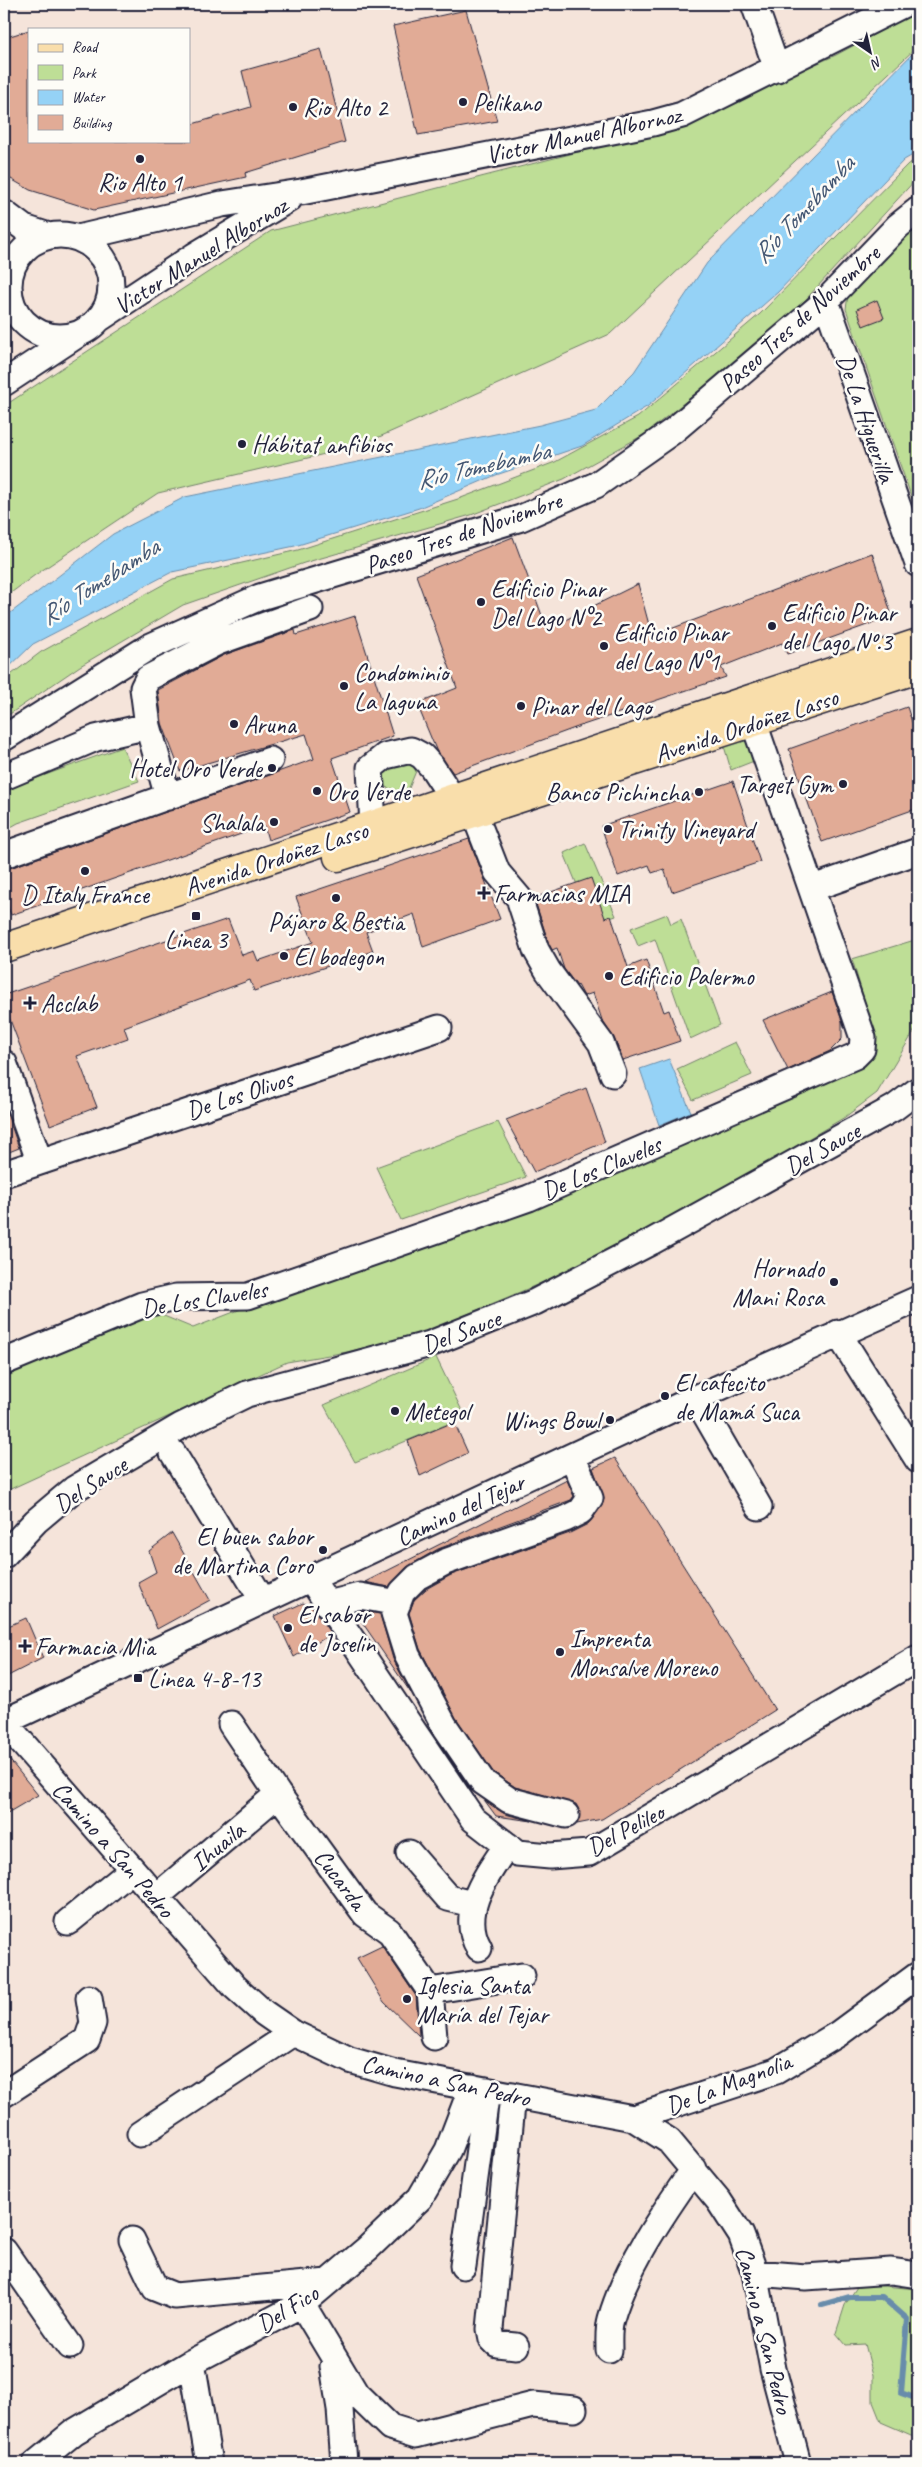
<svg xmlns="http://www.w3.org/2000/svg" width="922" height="2467" font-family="Caveat,sans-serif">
<rect width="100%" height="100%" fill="#f5e4da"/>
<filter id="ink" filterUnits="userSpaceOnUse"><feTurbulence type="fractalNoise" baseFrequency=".02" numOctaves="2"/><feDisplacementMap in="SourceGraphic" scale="10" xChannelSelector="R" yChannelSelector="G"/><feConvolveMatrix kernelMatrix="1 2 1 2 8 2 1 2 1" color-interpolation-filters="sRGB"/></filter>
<g filter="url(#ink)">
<path fill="#bede96" stroke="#708068" d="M918,11V46L610,334L359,446L158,493L35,575L4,598V406L271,231L675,127L836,55Z
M918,159V177L785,322L645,434L564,479L471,515L304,563L183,605L80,666L4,718V680L41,652L173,579L298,550L461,498L555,462L638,417L760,314L908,164Z
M918,225V516L846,309L848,295Z
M743,739L752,744L759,759L731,770L724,746Z
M122,747L139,781L18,823L4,831V790Z
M409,760L416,771L409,788L398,791L385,787L382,782L384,764Z
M585,843L616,916L593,924L564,853Z
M667,914L671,924L681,919L720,1025L690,1039L655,939L638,946L631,928Z
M918,939V1025L877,1093L845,1117L705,1200L572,1270L423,1333L347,1352L287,1362L4,1492V1369L147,1309L193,1328L856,1068L875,1036L852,959Z
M735,1042L752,1075L693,1100L677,1069Z
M498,1122L526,1177L401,1220L376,1167Z
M436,1357L465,1417L355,1462L324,1405Z
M859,2284L918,2289V2438L881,2422L873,2402V2375L865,2344L846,2345L836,2333L845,2305Z"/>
<path fill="#95d2f6" stroke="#678cab" d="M918,48V152L904,160L778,292L648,406L582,446L496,475L419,508L295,546L172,572L33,644L4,672V618L113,534L185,497L540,425L596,410L634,372L707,263Z
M669,1059L691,1112L659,1125L640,1069Z"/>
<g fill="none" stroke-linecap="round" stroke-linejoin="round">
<path stroke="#678cab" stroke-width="6" d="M822,2305L850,2297H882L907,2319L901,2393L918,2399"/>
</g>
<path fill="#e1ab96" stroke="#22223b" d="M466,10L497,121L418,135L393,26Z
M29,30V141H189V125L251,107L242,71L321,49L345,142L245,173L246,177L94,210L30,190L4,175V38Z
M877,300L884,318L863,326L857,309Z
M513,537L547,629L638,584L652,636L872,553L892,616L787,654L782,643L721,667L726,677L583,725L453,773L437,752L417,704L457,688L416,575Z
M355,616L393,736L332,758L350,812L268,840L264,826L11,915L4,897V883L7,880V869L314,759L306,734L180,771L162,723L158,690L224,655L295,630L296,635Z
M907,707L918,740V808L822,842L789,749Z
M733,781L760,862L672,892L664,869L652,873L649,865L618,876L601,826Z
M469,839L500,919L423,947L414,914L366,932L373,951L254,991L250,980L124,1027L128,1038L77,1056L97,1107L50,1125L4,1004V995L228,919L242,955L254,951L258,961L313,942L296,897Z
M591,878L605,918L611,916L628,967L646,960L664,1012L669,1010L680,1041L623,1060L614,1038L602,1020L593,993L584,996L578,985L577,986L564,969L557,948L552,950L549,944L534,898Z
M832,992L842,1021V1039L830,1051L788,1070L763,1020Z
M586,1088L605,1142L534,1172L506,1120Z
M4,1105L19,1148L4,1154Z
M454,1422L468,1453L420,1476L408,1441Z
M615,1458L775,1710L602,1819L577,1824L580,1812L576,1804L515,1787L493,1772L456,1718L420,1649L409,1613L414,1600L426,1589L451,1575L570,1533L588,1524L602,1506L604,1499L593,1468Z
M567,1480L574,1496L571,1500L438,1549L407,1567L389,1587L365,1582Z
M172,1533L210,1600L157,1629L138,1582L156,1572L149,1551Z
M303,1603L312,1607L331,1634L294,1657L275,1616Z
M360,1611L380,1614L393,1659L411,1693L355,1612Z
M26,1618L43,1658L4,1678V1628Z
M4,1753L38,1795L4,1815Z
M485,1801L505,1814L532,1821L496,1816Z
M382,1946L416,1996L419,2036L384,2002L357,1958Z"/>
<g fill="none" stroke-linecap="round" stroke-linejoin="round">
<defs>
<path id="minor" d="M754,4L777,69
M4,213L24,228L49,236
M9 286a51 51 0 1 1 102 0a51 51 0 1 1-102 0Z
M78,238L222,204L301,192L653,123L682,115L904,4
M826,301L918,564
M99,319L194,256L289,199
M4,383L77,335
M4,738L149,647L260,597L521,518L596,485L673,431L826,301L898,226L918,210
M4,777L96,738L148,726
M168,797L148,726L143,688L148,678L218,642L310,609
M474,813L497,872L519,898L536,950L548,971L601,1043L613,1074
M373,826L370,768L385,756L411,750L422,756L432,767L453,799
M4,855L270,760
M813,888L918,851
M4,1063L39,1160
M4,1174L439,1028
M838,1333L918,1460
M4,1362L142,1305L176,1297L248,1296L529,1198L855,1056L862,1049L863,1038L754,723
M696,1398L759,1507
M173,1453L263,1601
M4,1555L36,1521L74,1489L181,1426L247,1394L430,1344L535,1302L651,1242L894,1108L918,1090
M311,1579L473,1819L517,1853L550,1856L589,1853L918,1658
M328,1604L360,1596L398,1603
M4,1722L235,1987L264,2013L293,2033L350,2060L395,2073L633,2118L669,2141L719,2201L741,2235L755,2273L773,2369L798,2463
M4,1722L696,1398L918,1299
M231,1724L278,1794L365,1914L389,1931L430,1991L434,2037
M566,1815L509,1800L483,1782L444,1725L407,1655L394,1613L402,1592L417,1577L445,1562L565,1519L581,1511L590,1498L572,1456
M409,1853L448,1898L472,1904
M156,1897L278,1794
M68,1922L132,1870
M479,1948C458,1912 487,1875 507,1845
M430,1991L522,1976
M4,2094L87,2040L93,2023L89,1998
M513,2095L490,2329L492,2339L497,2344L516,2346
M633,2118L776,2071L838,2034L918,1975
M140,2134L293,2033
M132,2240L155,2288L175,2296L328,2282
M4,2251L70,2346
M463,2266L487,2090
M755,2273L806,2277L891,2271L918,2275
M302,2304L356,2394L390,2427L416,2435L533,2405L574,2409
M609,2350C609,2340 608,2329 611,2319C626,2267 663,2213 694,2169
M192,2362L209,2463
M333,2366L340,2409L344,2463
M36,2463L74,2432L192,2362L302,2304L368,2248L420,2198L448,2150L472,2087"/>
<path id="major" d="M338,857L918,669
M4,948L918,643"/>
</defs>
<use href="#minor" stroke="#22223b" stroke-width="29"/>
<use href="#major" stroke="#22223b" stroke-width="31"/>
<use href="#minor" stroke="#fdfcf7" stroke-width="25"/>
<use href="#major" stroke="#f9deab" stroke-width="28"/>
</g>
</g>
<g fill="#22223b" stroke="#fdfcf7" stroke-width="2">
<circle cx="463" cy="102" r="5"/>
<circle cx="293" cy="107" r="5"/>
<circle cx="140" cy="159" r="5"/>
<circle cx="242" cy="444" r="5"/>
<circle cx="481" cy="602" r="5"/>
<circle cx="772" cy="626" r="5"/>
<circle cx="604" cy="646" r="5"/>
<circle cx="344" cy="686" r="5"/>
<circle cx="521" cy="706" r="5"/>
<circle cx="234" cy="724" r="5"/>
<circle cx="272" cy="768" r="5"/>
<circle cx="843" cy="784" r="5"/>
<circle cx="317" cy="791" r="5"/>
<circle cx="699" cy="792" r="5"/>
<circle cx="274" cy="822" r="5"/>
<circle cx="608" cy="829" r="5"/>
<circle cx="85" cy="871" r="5"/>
<path d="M481.5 885.5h5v5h5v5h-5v5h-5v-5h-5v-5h5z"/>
<circle cx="336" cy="898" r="5"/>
<rect x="191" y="911" width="10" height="10" rx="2.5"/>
<circle cx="284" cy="956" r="5"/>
<circle cx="609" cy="976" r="5"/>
<path d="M27.5 995.5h5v5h5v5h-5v5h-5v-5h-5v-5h5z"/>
<circle cx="834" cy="1282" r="5"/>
<circle cx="665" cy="1396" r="5"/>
<circle cx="395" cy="1411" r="5"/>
<circle cx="610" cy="1420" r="5"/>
<circle cx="323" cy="1550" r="5"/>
<circle cx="288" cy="1628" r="5"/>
<path d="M22.5 1638.5h5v5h5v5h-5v5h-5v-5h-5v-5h5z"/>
<circle cx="560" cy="1652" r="5"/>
<rect x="133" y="1673" width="10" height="10" rx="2.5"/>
<circle cx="407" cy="1999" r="5"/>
</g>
<g text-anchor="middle" stroke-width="5" stroke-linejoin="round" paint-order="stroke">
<g font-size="25" fill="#22223b" stroke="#fdfcf7" text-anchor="start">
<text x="473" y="111">Pelikano</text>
<text x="303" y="116">Rio Alto 2</text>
<text x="140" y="191" text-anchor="middle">Rio Alto 1</text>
<text x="252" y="453">Hábitat anfibios</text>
<text x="491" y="597">Edificio Pinar<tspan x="491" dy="29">Del Lago N°2</tspan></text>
<text x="782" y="621">Edificio Pinar<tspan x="782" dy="29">del Lago Nº.3</tspan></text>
<text x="614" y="641">Edificio Pinar<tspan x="614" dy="29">del Lago N°1</tspan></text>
<text x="354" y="681">Condominio<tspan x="354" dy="29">La laguna</tspan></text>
<text x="531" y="715">Pinar del Lago</text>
<text x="244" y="733">Aruna</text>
<text x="262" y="777" text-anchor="end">Hotel Oro Verde</text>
<text x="833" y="793" text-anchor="end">Target Gym</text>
<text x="327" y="800">Oro Verde</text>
<text x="689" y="801" text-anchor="end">Banco Pichincha</text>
<text x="264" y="831" text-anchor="end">Shalala</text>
<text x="618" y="838">Trinity Vineyard</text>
<text x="494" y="902">Farmacias MIA</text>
<text x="85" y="903" text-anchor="middle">D Italy France</text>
<text x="336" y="930" text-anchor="middle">Pájaro &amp; Bestia</text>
<text x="196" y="948" text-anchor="middle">Linea 3</text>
<text x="294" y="965">El bodegon</text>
<text x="619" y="985">Edificio Palermo</text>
<text x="41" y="1012">Acclab</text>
<text x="824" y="1277" text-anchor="end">Hornado<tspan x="824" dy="29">Mani Rosa</tspan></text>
<text x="675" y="1391">El cafecito<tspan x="675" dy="29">de Mamá Suca</tspan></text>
<text x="405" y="1420">Metegol</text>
<text x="600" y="1429" text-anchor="end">Wings Bowl</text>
<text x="313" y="1545" text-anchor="end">El buen sabor<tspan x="313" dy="29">de Martina Coro</tspan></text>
<text x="298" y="1623">El sabor<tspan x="298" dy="29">de Joselin</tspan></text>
<text x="570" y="1647">Imprenta<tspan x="570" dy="29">Monsalve Moreno</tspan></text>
<text x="35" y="1655">Farmacia Mia</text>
<text x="148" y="1687">Linea 4-8-13</text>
<text x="417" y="1994">Iglesia Santa<tspan x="417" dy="29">María del Tejar</tspan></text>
</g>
<g font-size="25" fill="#22223b" stroke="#fdfcf7">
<text transform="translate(583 134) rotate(-12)" y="9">Victor Manuel Albornoz</text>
<text transform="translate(200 255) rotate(-32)" y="9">Victor Manuel Albornoz</text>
<text transform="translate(799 318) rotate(-42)" y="9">Paseo Tres de Noviembre</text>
<text transform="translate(867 418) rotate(71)" y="9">De La Higuerilla</text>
<text transform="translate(463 532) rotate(-19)" y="9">Paseo Tres de Noviembre</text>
<text transform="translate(746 725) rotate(-18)" y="9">Avenida Ordoñez Lasso</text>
<text transform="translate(276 858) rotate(-18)" y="9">Avenida Ordoñez Lasso</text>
<text transform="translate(239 1094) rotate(-18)" y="9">De Los Olivos</text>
<text transform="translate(822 1148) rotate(-29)" y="9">Del Sauce</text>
<text transform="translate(601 1167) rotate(-23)" y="9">De Los Claveles</text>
<text transform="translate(204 1298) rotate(-9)" y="9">De Los Claveles</text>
<text transform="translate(461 1331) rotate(-21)" y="9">Del Sauce</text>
<text transform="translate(90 1484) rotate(-33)" y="9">Del Sauce</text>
<text transform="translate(460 1509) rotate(-25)" y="9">Camino del Tejar</text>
<text transform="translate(625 1829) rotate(-28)" y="9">Del Pelileo</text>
<text transform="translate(217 1846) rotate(-40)" y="9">Ihuaila</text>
<text transform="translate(114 1849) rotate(49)" y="9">Camino a San Pedro</text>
<text transform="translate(341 1879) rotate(53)" y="9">Cucarda</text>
<text transform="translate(446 2080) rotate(12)" y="9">Camino a San Pedro</text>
<text transform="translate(728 2083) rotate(-21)" y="9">De La Magnolia</text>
<text transform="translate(287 2308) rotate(-32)" y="9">Del Fico</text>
<text transform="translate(765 2330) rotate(76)" y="9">Camino a San Pedro</text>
</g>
<g font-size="26" font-style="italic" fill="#445773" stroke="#fdfcf7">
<text transform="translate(803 209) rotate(-47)" y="9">Río Tomebamba</text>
<text transform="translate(483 465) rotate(-13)" y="9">Río Tomebamba</text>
<text transform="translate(99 581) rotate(-33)" y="9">Río Tomebamba</text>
</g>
</g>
<rect width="922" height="2467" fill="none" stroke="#fdfcf7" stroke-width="20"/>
<rect x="10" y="10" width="902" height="2447" fill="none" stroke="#22223b" stroke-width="2" filter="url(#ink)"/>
<rect x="28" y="28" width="162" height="115" fill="#fdfcf7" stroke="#a5a5ac"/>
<rect x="38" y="44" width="25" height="8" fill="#f9deab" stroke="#a5a5ac"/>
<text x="72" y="52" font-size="15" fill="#22223b">Road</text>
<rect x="38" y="65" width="25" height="15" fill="#bede96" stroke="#a5a5ac"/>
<text x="72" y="78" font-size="15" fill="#22223b">Park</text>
<rect x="38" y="90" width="25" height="15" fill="#95d2f6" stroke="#a5a5ac"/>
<text x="72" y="102" font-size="15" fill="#22223b">Water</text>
<rect x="38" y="115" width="25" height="15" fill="#e1ab96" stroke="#a5a5ac"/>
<text x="72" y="128" font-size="15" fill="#22223b">Building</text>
<g transform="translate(870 52) rotate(146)" stroke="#fdfcf7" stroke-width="4" paint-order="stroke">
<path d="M0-4L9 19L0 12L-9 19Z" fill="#22223b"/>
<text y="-8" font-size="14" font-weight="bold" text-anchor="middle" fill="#22223b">N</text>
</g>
</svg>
